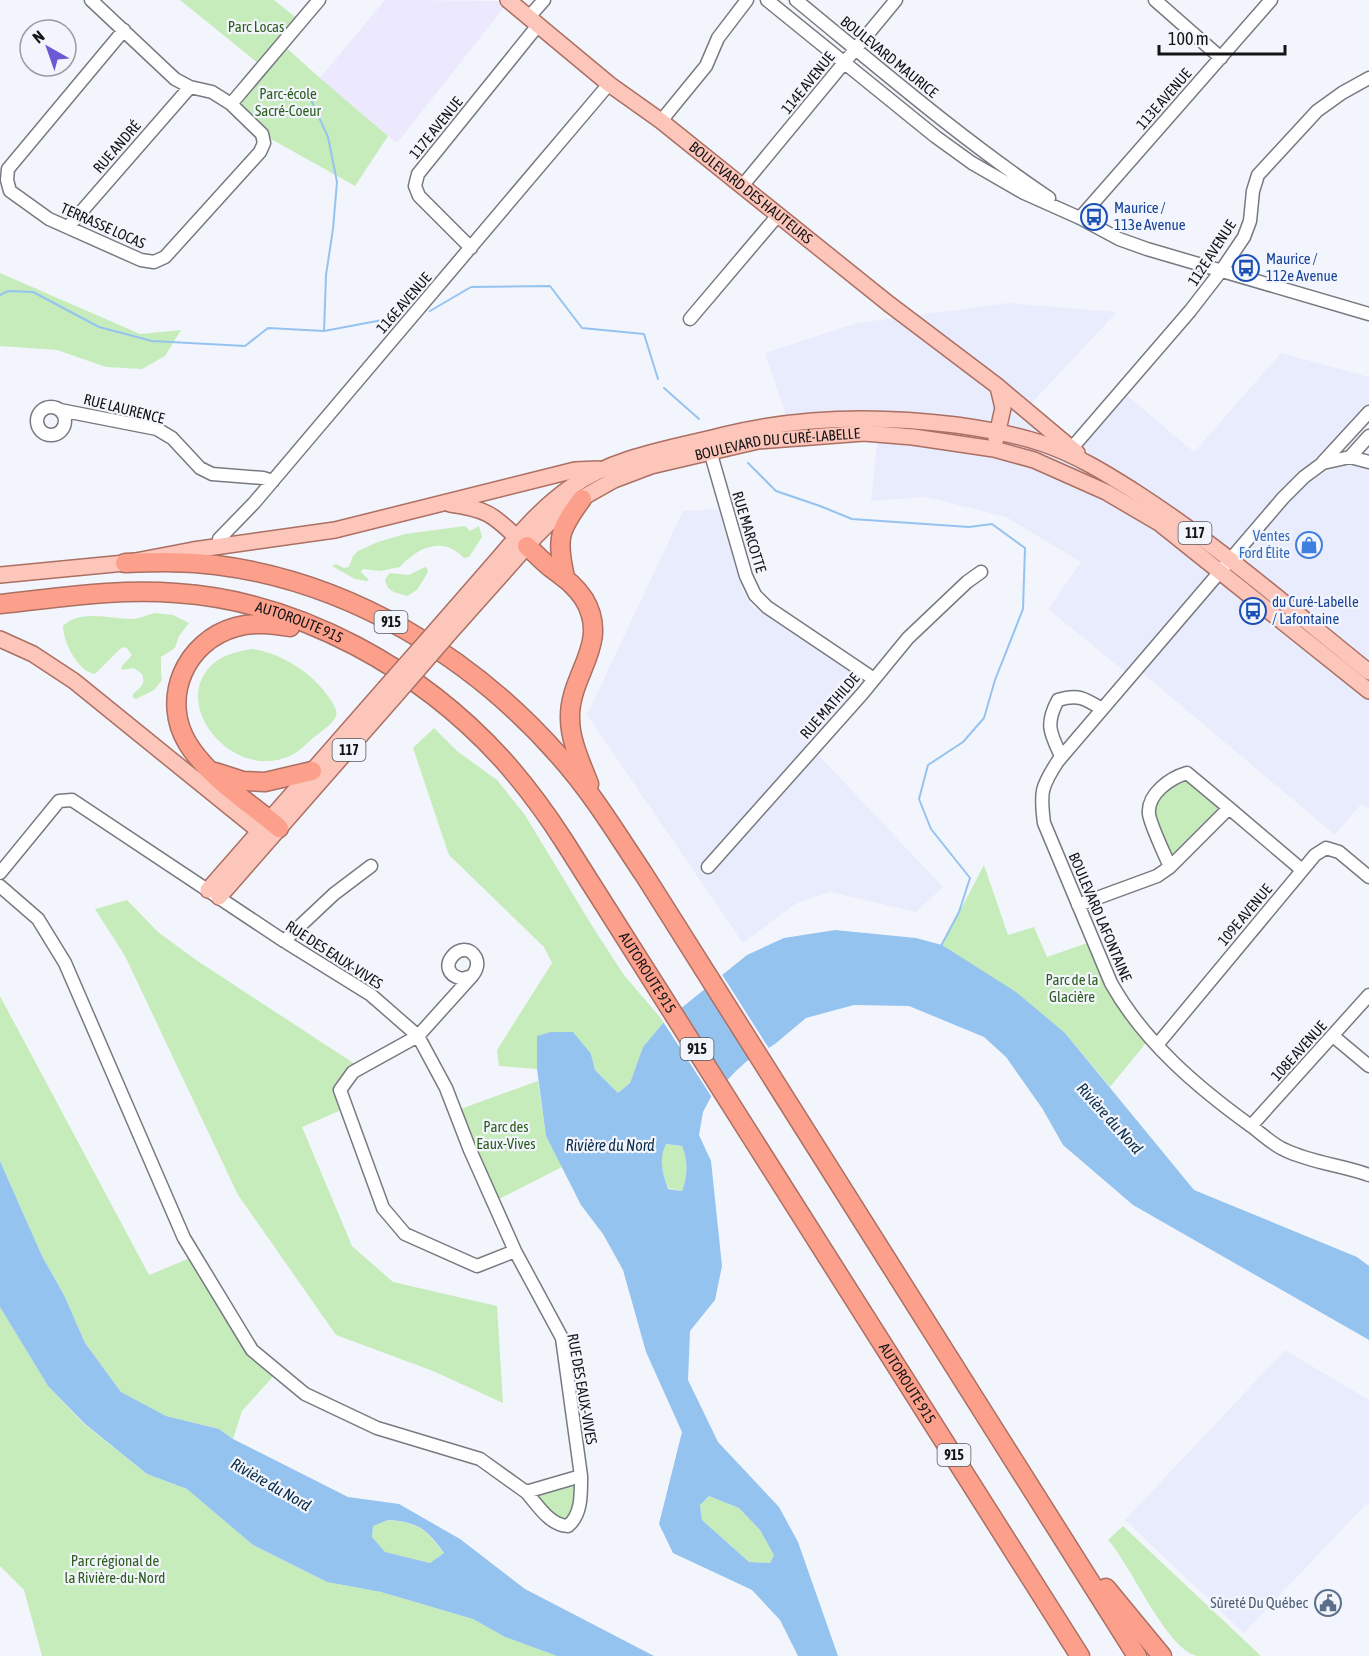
<svg xmlns="http://www.w3.org/2000/svg" width="1369" height="1656" font-family="'Asap Condensed',sans-serif">
<rect width="100%" height="100%" fill="#f3f5fd"/>
<path fill="#e9ecfc" d="M1008,303L1117,312L1028,407L1075,450L1123,392L1194,452L1281,353L1369,377V403L1220,571L1130,676L1048,609L1081,562L1006,517L926,497L871,501L878,434L797,449L765,353L857,323Z
M1352,464L1369,468V671L1235,561L1306,485L1327,471Z
M718,509L743,591L752,606L854,674L853,692L808,744L943,887L916,912L830,892L795,904L743,943L587,715L683,511Z
M1223,575L1369,697V810L1361,804L1335,835L1140,671Z
M1285,1350L1369,1400V1506L1366,1504L1244,1633L1125,1520Z"/>
<path fill="#ece8fe" d="M385,0L509,1L397,143L320,78Z"/>
<path fill="#c6ecbb" d="M180,0H274L299,20L259,64Z
M282,44L320,78L388,136L355,186L262,134L231,104Z
M0,273L140,334L181,330L165,356L142,369L106,367L57,350L0,346Z
M465,526L470,531L479,526L482,537L469,557L464,558C442,535 417,548 400,567L380,571L363,569L361,572L369,580L367,581L355,579L332,566L336,564L344,568L349,567L353,556L358,551L378,542L405,534Z
M425,567L427,568L428,572L417,590L407,596C396,592 387,593 385,579L390,573L409,575Z
M155,613L173,615L189,623L179,636L175,648L161,657V673L162,680L154,690L136,699L133,698V694C140,687 146,685 142,674L134,668L122,670L121,667L132,655L126,647L121,648L95,674C78,672 63,642 63,626C80,609 111,619 132,619C139,619 147,615 155,613Z
M252,649C282,653 314,674 330,699C333,704 338,710 336,716C333,724 320,732 313,738C307,743 300,751 292,755C233,784 167,703 214,663C224,654 240,651 252,649Z
M434,728L457,751L497,780L525,815L594,929L624,975L664,1022L643,1047L630,1083L618,1093L595,1070L591,1054L537,1036V1069L499,1066L497,1050L552,963L544,947L449,855L413,748Z
M1187,773L1229,808L1170,867L1149,815L1152,798Z
M984,865L1008,935L1034,927L1047,957L1093,941L1150,1038L1110,1087L1065,1033L942,945Z
M127,900L158,932L196,960L361,1068L340,1090L346,1108L302,1127L352,1246L393,1282L497,1306L503,1403L433,1371L336,1335L238,1195L125,956L95,909Z
M0,996L149,1275L195,1256L252,1349L278,1371L242,1411L233,1439L219,1429L166,1416L121,1392L85,1343L64,1295L42,1256L0,1161Z
M538,1081L546,1136L562,1167L493,1202L455,1111Z
M665,1144L682,1146C688,1161 688,1176 682,1191L668,1188C663,1173 658,1160 665,1144Z
M0,1307L48,1386L84,1424L147,1474L187,1489L253,1545L327,1582L381,1592L473,1619L505,1637L557,1656H42L24,1590L0,1566Z
M581,1476L582,1495L568,1526L526,1492Z
M709,1496L739,1508L760,1530L775,1555L770,1563L749,1562L702,1520L700,1505Z
M388,1520C419,1523 425,1529 444,1553L430,1563L384,1552L372,1537L373,1525Z
M1123,1526L1261,1656C1245,1656 1211,1656 1197,1656C1166,1649 1131,1565 1108,1540Z"/>
<path fill="#95c3ef" fill-rule="evenodd" d="M835,930L916,938L942,945L1016,992L1065,1033L1194,1190L1357,1257L1369,1266V1340L1133,1205L1063,1145L1042,1108L1006,1057L984,1037L909,1006L854,1005L806,1018L775,1044L747,1061L736,1071L711,1097L703,1112L699,1135L711,1161L722,1266L715,1300L690,1331L688,1380L718,1442L779,1507L798,1542L838,1656H798L780,1620L752,1590L673,1553L659,1524L682,1432L646,1352L623,1270L603,1234L581,1205L546,1136L537,1069V1036L551,1032H573L591,1054L595,1070L618,1093L630,1083L643,1047L664,1022L747,955L784,938ZM666,1144L682,1146C688,1161 688,1175 682,1191L668,1189C663,1173 658,1160 666,1144ZM709,1496L739,1508L760,1530L774,1555L770,1563L749,1562L702,1520L700,1505Z
M0,1161L42,1256L64,1295L85,1343L121,1392L166,1416L219,1429L233,1439L348,1497L399,1504L460,1539L525,1589L654,1656H557L505,1637L473,1619L381,1592L327,1582L253,1545L187,1489L147,1474L85,1424L48,1386L0,1307ZM388,1520C417,1522 427,1529 444,1553L430,1563L385,1552L372,1537L373,1526Z"/>
<path fill="#f3f5fd" d="M721,973L770,1050L753,1061L713,978Z
M678,1007L719,1092L713,1099L662,1020Z"/>
<g fill="none" stroke-linecap="round" stroke-linejoin="round">
<path stroke="#95c3ef" stroke-width="2" d="M312,102L328,137L337,182L333,229L326,275L324,331
M0,295L8,291L33,292L99,327L152,341L245,346L268,328L324,331L393,318
M430,311L471,287L550,286L582,328L644,334L658,379
M664,388L699,419
M748,463L776,491L820,506L852,519L969,527L992,524L1025,548L1023,609L995,680L984,718L963,742L928,765L919,799L931,829L970,878L959,912L941,946"/>
<defs>
<path id="minor" d="M91,0L175,79L190,87L212,92L231,104L262,134L264,143L260,152L165,257L154,262L141,260L49,219L10,191L7,180L8,169L124,30
M767,0L936,137L972,163L1024,193L1080,218L1119,239L1147,249L1369,314
M796,0C879,68 960,138 1049,198
M1155,0L1221,58
M529,17L544,0
M231,104L319,0
M661,121L706,66L718,38L747,0
M743,185L896,0
M1080,218L1271,0
M68,227L190,87
M471,248L419,196L415,186L418,174L539,24
M690,319L779,214
M37 421a14 14 0 1 1 28 0a14 14 0 1 1-28 0Z
M60,410L157,429L172,438L200,468L212,474L263,478L273,481
M1369,436L1350,457L1323,463L1304,477L1283,498L1058,761C1041,787 1040,792 1044,823L1111,983C1144,1042 1197,1087 1251,1126C1262,1134 1273,1145 1285,1150C1312,1163 1342,1165 1369,1175
M708,444L746,576L755,595L767,607L874,679
M1071,449L1190,311L1221,271L1244,237L1250,221L1253,191L1258,175L1317,111L1342,93L1369,78
M1350,457L1369,462
M1323,462L1369,412
M219,539L254,503L609,84
M1061,756C1050,733 1045,724 1058,700C1078,694 1084,698 1102,709
M708,867L862,694L908,638L967,582L981,572
M1170,867C1165,855 1150,824 1149,814C1147,794 1170,778 1187,773L1229,808
M0,873L59,801L72,800L284,941L371,995L418,1036L446,1088L470,1150L515,1251L562,1338L581,1476L526,1492L480,1459L377,1428L305,1394L252,1350L184,1238L65,963L38,919L0,886
M1078,905L1157,876L1170,867L1229,808L1302,870
M284,941L334,894L371,866
M472,976L462,979C430,971 463,934 476,958C479,965 476,971 472,976L418,1036L353,1072L340,1090L383,1208L405,1234L477,1266L515,1251
M1333,1036L1369,1066
M1157,1045L1315,855L1326,848L1339,852L1369,877
M1251,1126L1369,995
M526,1492C538,1505 549,1525 568,1526C582,1514 581,1494 581,1476"/>
<g id="major">
<path id="s1" d="M508,0L609,84L661,121L889,304L996,385L1077,453"/>
<path d="M996,439L1003,408L998,387"/>
<path d="M450,504C493,510 494,517 524,544"/>
<path d="M0,575L125,563L193,550L335,530L575,470L598,469"/>
<path d="M437,629C457,606 477,583 498,559C520,533 542,507 571,487C615,456 673,448 724,435C801,416 877,415 956,425C985,429 1013,434 1041,443C1075,454 1107,474 1137,493C1219,546 1293,611 1369,672"/>
<path id="s2" d="M447,636L535,537L559,513L566,507L614,480L651,466L758,441L864,433L913,437L994,449L1034,460L1106,492L1159,523L1369,691"/>
<path d="M0,639L33,654L74,681L269,839"/>
<path d="M208,890L385,688"/>
<path d="M219,897L396,695"/>
</g>
<g id="highway">
<path d="M527,546C535,553 542,561 551,568C564,578 574,584 584,599C611,644 569,674 570,718C570,741 581,763 589,784"/>
<path d="M125,563C156,562 186,561 216,565C350,582 473,657 561,758C593,794 618,836 645,876L1137,1656"/>
<path d="M565,577C556,538 559,530 582,499"/>
<path id="s3" d="M0,604C58,598 118,588 176,593C300,601 422,670 504,761C526,786 546,813 564,841L1080,1656"/>
<path d="M215,772L243,781L265,782L312,771"/>
<path d="M279,828C249,802 209,778 188,744C160,699 185,641 236,627C254,622 271,624 290,627"/>
<path d="M1106,1588L1162,1656"/>
</g>
</defs>
<use href="#minor" stroke="#787a81" stroke-width="15"/>
<use href="#major" stroke="#ab6f63" stroke-width="18"/>
<use href="#highway" stroke="#ab6f63" stroke-width="21"/>
<use href="#minor" stroke="#fff" stroke-width="12"/>
<use href="#major" stroke="#fdc6ba" stroke-width="15"/>
<use href="#highway" stroke="#fca08c" stroke-width="18"/>
<defs>
<path id="major-bridge" d="M385,688L437,629
M396,695L447,636"/>
</defs>
<use href="#major-bridge" stroke="#ab6f63" stroke-width="18" stroke-linecap="butt"/>
<use href="#major-bridge" stroke="#fdc6ba" stroke-width="15"/>
</g>
<defs>
<symbol id="bus-ring" viewBox="-11 -11 22 22"><circle r="9.5" fill="#f3f5fd" stroke="#1a4fb4" stroke-width="1.5"/><path d="M-5-6H5V4H4V6H2V4H-2V6H-4V4H-5ZM-3.5-4V0h7V-4ZM-3.5 1.2v1.5H-2V1.2ZM2 1.2v1.5H3.5V1.2Z" fill="#1a4fb4"/></symbol>
<symbol id="shop-ring" viewBox="-11 -11 22 22"><circle r="9.5" fill="#f3f5fd" stroke="#3f7fe0" stroke-width="1.5"/><path d="M-5-2.5h2.3a2.7 3.5 0 0 1 5.4 0H5L5.5 6h-11ZM-1.5-2.5h3a1.5 2.3 0 0 0-3 0Z" fill="#3f7fe0"/></symbol>
<symbol id="civic-ring" viewBox="-11 -11 22 22"><circle r="9.5" fill="#f3f5fd" stroke="#5c6f8a" stroke-width="1.5"/><path d="M-.6-6.5H3V-4.5H.6V-3L4-1V1h2V6H-6V1h2V-1L-.6-3ZM-1.2 2.5V6h2.4V2.5Z" fill="#5c6f8a"/></symbol>
</defs>
<g fill-rule="evenodd">
<use href="#bus-ring" x="1079" y="202" width="30" height="30"/>
<use href="#bus-ring" x="1231" y="253" width="30" height="30"/>
<use href="#shop-ring" x="1294" y="530" width="30" height="30"/>
<use href="#bus-ring" x="1238" y="596" width="30" height="30"/>
<use href="#civic-ring" x="1313" y="1588" width="30" height="30"/>
</g>
<g text-anchor="middle" stroke-width="4.5" stroke-linejoin="round" paint-order="stroke">
<g fill="#f3f5fd" stroke="#57585c" stroke-width="1.5">
<rect x="1178.5" y="522" width="33" height="22" rx="4.5"/>
<rect x="374.5" y="611" width="33" height="22" rx="4.5"/>
<rect x="332.5" y="739" width="33" height="22" rx="4.5"/>
<rect x="680.5" y="1038" width="33" height="22" rx="4.5"/>
<rect x="937.5" y="1444" width="33" height="22" rx="4.5"/>
</g>
<g font-size="14" font-weight="bold" fill="#141417">
<text x="1195" y="538">117</text>
<text x="391" y="627">915</text>
<text x="349" y="755">117</text>
<text x="697" y="1054">915</text>
<text x="954" y="1460">915</text>
</g>
<g font-size="15" fill="#2e5e1e" stroke="#f3f5fd">
<text x="256" y="32">Parc Locas</text>
<text x="288" y="99">Parc-école<tspan x="288" dy="17">Sacré-Coeur</tspan></text>
<text x="1072" y="985">Parc de la<tspan x="1072" dy="17">Glacière</tspan></text>
<text x="506" y="1132">Parc des<tspan x="506" dy="17">Eaux-Vives</tspan></text>
<text x="115" y="1566">Parc régional de<tspan x="115" dy="17">la Rivière-du-Nord</tspan></text>
</g>
<g font-size="15" fill="#141417" stroke="#f3f5fd">
<text transform="translate(889 57) rotate(39)" y="5">BOULEVARD MAURICE</text>
<text transform="translate(808 83) rotate(-51)" y="5">114E AVENUE</text>
<text transform="translate(1164 99) rotate(-49)" y="5">113E AVENUE</text>
<text transform="translate(436 128) rotate(-51)" y="5">117E AVENUE</text>
<text transform="translate(117 147) rotate(-49)" y="5">RUE ANDRÉ</text>
<text dy="5" stroke="none"><textPath href="#s1" startOffset="310">BOULEVARD DES HAUTEURS</textPath></text>
<text transform="translate(103 226) rotate(24)" y="5">TERRASSE LOCAS</text>
<text transform="translate(1212 253) rotate(-57)" y="5">112E AVENUE</text>
<text transform="translate(404 303) rotate(-49)" y="5">116E AVENUE</text>
<text transform="translate(124 409) rotate(14)" y="5">RUE LAURENCE</text>
<text dy="5" stroke="none"><textPath href="#s2" startOffset="399">BOULEVARD DU CURÉ-LABELLE</textPath></text>
<text transform="translate(749 532) rotate(73)" y="5">RUE MARCOTTE</text>
<text dy="5" stroke="none"><textPath href="#s3" startOffset="304">AUTOROUTE 915</textPath></text>
<text transform="translate(830 706) rotate(-49)" y="5">RUE MATHILDE</text>
<text transform="translate(1245 915) rotate(-50)" y="5">109E AVENUE</text>
<text transform="translate(1100 917) rotate(67)" y="5">BOULEVARD LAFONTAINE</text>
<text transform="translate(334 955) rotate(33)" y="5">RUE DES EAUX-VIVES</text>
<text dy="5" stroke="none"><textPath href="#s3" startOffset="810">AUTOROUTE 915</textPath></text>
<text transform="translate(1299 1051) rotate(-48)" y="5">108E AVENUE</text>
<text dy="5" stroke="none"><textPath href="#s3" startOffset="1296">AUTOROUTE 915</textPath></text>
<text transform="translate(582 1389) rotate(80)" y="5">RUE DES EAUX-VIVES</text>
</g>
<g font-size="15" fill="#164399" stroke="#f3f5fd" text-anchor="start">
<text x="1114" y="213">Maurice /<tspan x="1114" dy="17">113e Avenue</tspan></text>
<text x="1266" y="264">Maurice /<tspan x="1266" dy="17">112e Avenue</tspan></text>
<text x="1272" y="607">du Curé-Labelle<tspan x="1272" dy="17">/ Lafontaine</tspan></text>
</g>
<g font-size="15" fill="#366cbe" stroke="#f3f5fd" text-anchor="end">
<text x="1290" y="541">Ventes<tspan x="1290" dy="17">Ford Élite</tspan></text>
</g>
<g font-size="15" fill="#4e5e75" stroke="#f3f5fd" text-anchor="end">
<text x="1308" y="1608">Sûreté Du Québec</text>
</g>
<g font-size="16" font-style="italic" fill="#0b2e4b" stroke="#f3f5fd">
<text transform="translate(1110 1118) rotate(48)" y="6">Rivière du Nord</text>
<text x="610" y="1151">Rivière du Nord</text>
<text transform="translate(271 1484) rotate(30)" y="6">Rivière du Nord</text>
</g>
</g>
<g transform="translate(48 48) rotate(320)"><circle r="28" fill="#f3f5fd" stroke="#9a9ba1" stroke-width="1.5"/>
<path d="M0-4.5L10 22L0 15L-10 22Z" fill="#6a5bd5"/>
<text y="-9" font-size="16" font-weight="bold" text-anchor="middle" fill="#141417">N</text>
</g>
<path d="M1159 45v9h126v-9" fill="none" stroke="#141417" stroke-width="3"/>
<text x="1168" y="45" font-size="18" fill="#141417" stroke="#f3f5fd" stroke-width="4.5" paint-order="stroke">100 m</text>
</svg>
